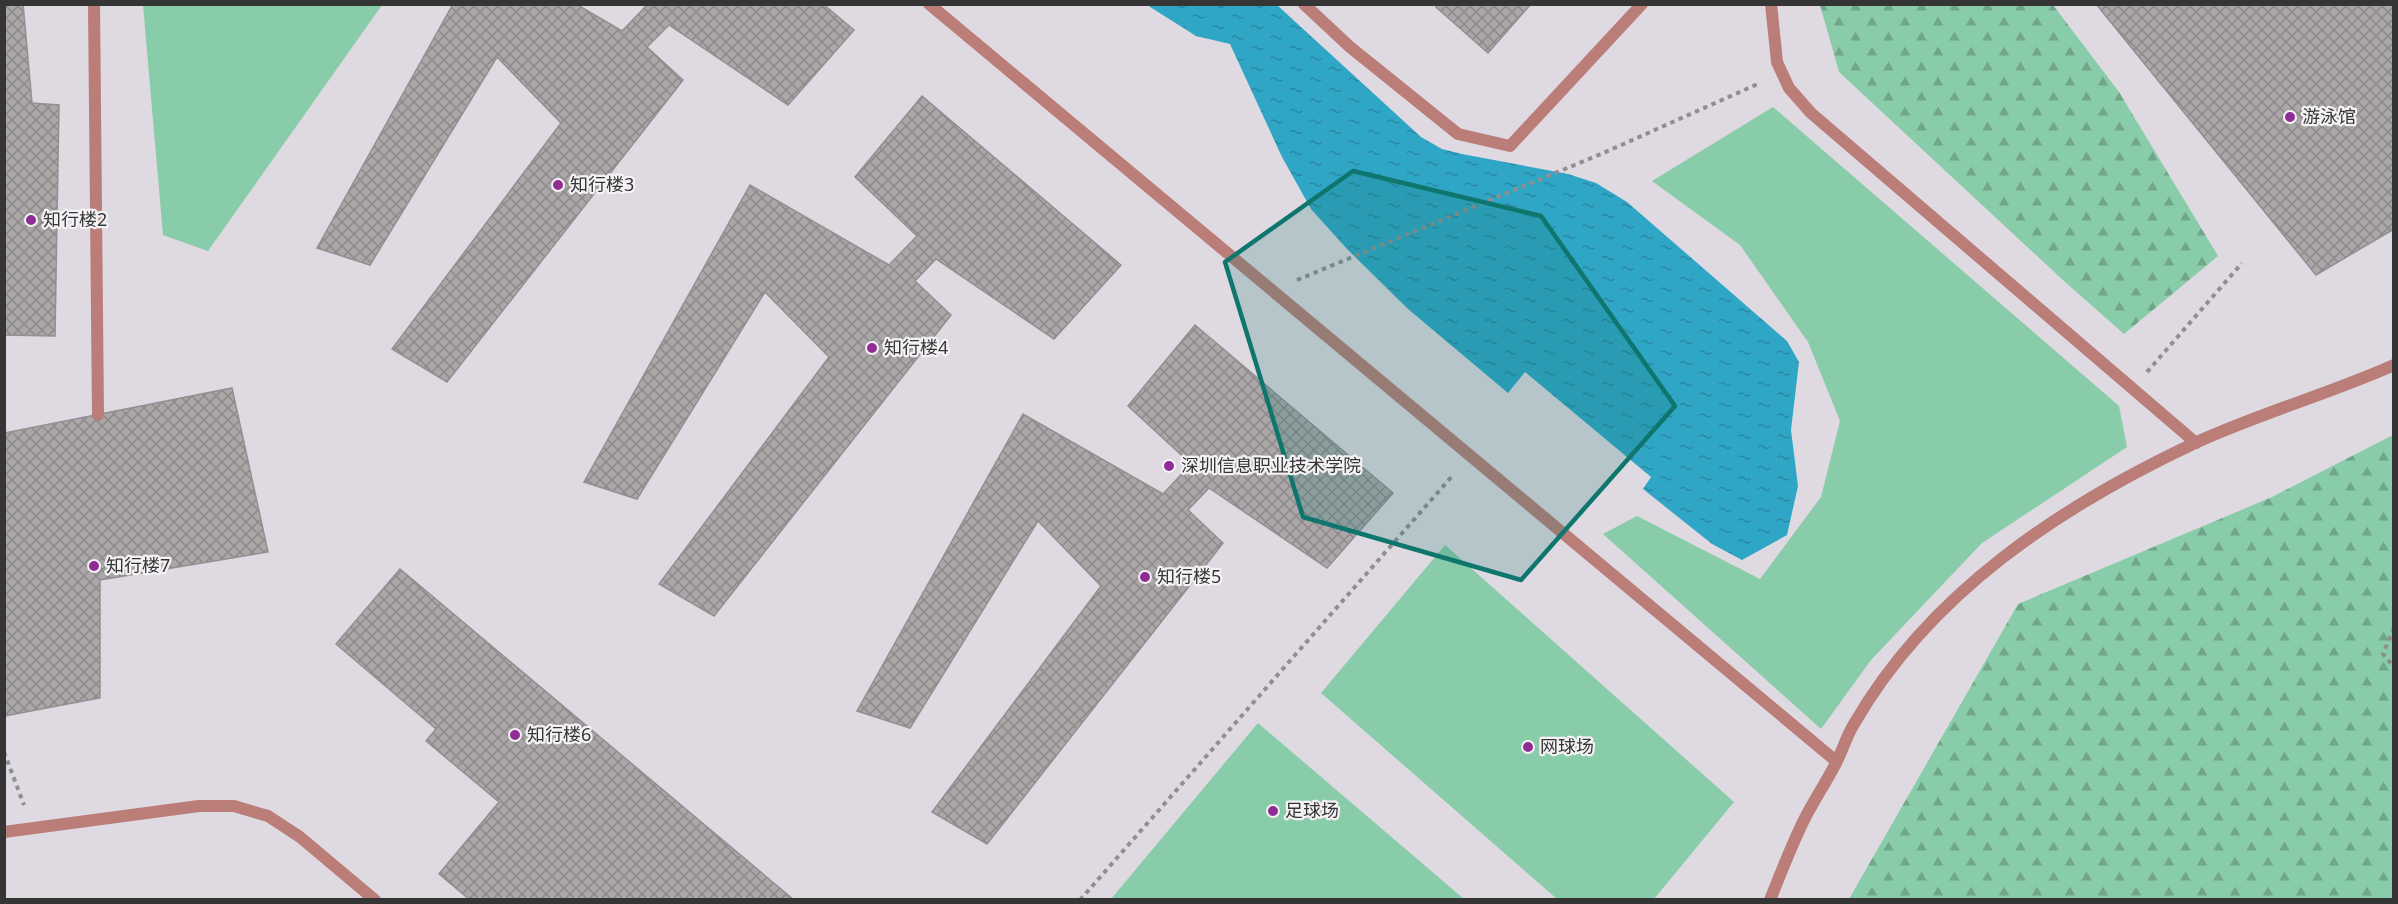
<svg xmlns="http://www.w3.org/2000/svg" width="2398" height="904" font-family="'Noto Sans','Noto Sans SC',sans-serif">
<defs>
<pattern id="forest-firs" width="22" height="20" patternUnits="userSpaceOnUse" patternTransform="scale(1.5)"><rect width="22" height="20" fill="#89cca9"/><path d="M5 1l3.5 6h-7zM16 11l3.5 6h-7z" fill="#71a68a"/></pattern>
<pattern id="water-ripples" width="26" height="14" patternUnits="userSpaceOnUse" patternTransform="scale(1.5)"><rect width="26" height="14" fill="#30a6c6"/><path d="M2 4q2-2 4 0t4 0M15 11q2-2 4 0t4 0" fill="none" stroke="#2a88a2"/></pattern>
<pattern id="building-cross-hatch" width="8" height="8" patternUnits="userSpaceOnUse" patternTransform="scale(1.5)"><rect width="8" height="8" fill="#aba7a8"/><path d="M0 0l8 8M0 8l8-8" fill="none" stroke="#8c898a"/></pattern>
</defs>
<rect width="100%" height="100%" fill="#e6e5e8"/>
<path fill="#dfd9e2" d="M5,5H2393V435L2272,497L2018,604L1849,899L5,900Z"/>
<path fill="#89cca9" d="M143,5H382L208,251L163,235Z
M1773,107L2119,406L2127,447L1982,543L1871,660L1821,729L1603,534L1637,516L1760,579L1821,497L1840,421L1808,342L1740,245L1652,181Z
M1445,545L1734,802L1654,899H1557L1321,693Z
M1258,723L1464,899H1111Z"/>
<path fill="url(#forest-firs)" d="M1820,5H2053L2119,92L2218,256L2124,334L2064,281L1839,72Z
M2393,435V899H1849L2018,604L2272,497Z"/>
<path fill="url(#water-ripples)" d="M1147,5H1277L1421,137L1442,149L1462,154L1568,174L1596,183L1627,202L1787,341L1799,362L1791,430L1798,486L1787,535L1742,560L1712,544L1643,489L1651,477L1525,372L1508,393L1408,309L1347,249L1311,209L1282,157L1230,44L1196,36Z"/>
<path fill="url(#building-cross-hatch)" stroke="#938f91" stroke-width="1.5" d="M4,4H23L32,103L59,105L55,336L4,335Z
M453,4H576L622,31L648,4H823L854,30L788,105L669,25L647,47L683,80L447,382L392,349L561,123L497,57L370,265L317,248Z
M1438,4H1531L1488,53L1436,7Z
M2096,4H2394V229L2316,275Z
M922,96L1121,265L1054,339L936,259L915,281L951,315L714,616L659,584L829,357L765,292L637,499L584,482L750,185L889,265L917,236L855,177Z
M1195,325L1393,493L1327,568L1209,488L1188,510L1223,543L987,844L932,812L1101,586L1038,521L910,728L857,711L1023,414L1163,494L1191,464L1128,406Z
M232,388L268,552L100,580V698L4,716V433Z
M400,569L794,900H470L439,874L499,802L426,741L436,729L336,644Z"/>
<g fill="none" stroke-linecap="round" stroke-linejoin="round">
<path stroke="#8f8f91" stroke-width="4" stroke-dasharray="4.5 4.5" stroke-linecap="butt" d="M1297,280L1601,154L1760,83
M2147,372L2242,263
M2394,628L2383,654L2394,667
M4,752L24,805
M1080,900L1454,474"/>
<path stroke="#ba7d78" stroke-width="12" d="M94,4L98,415
M929,4L1836,761
M1304,4L1350,47L1458,134L1510,146L1642,4
M1771,4L1777,62L1789,88L1811,113L2196,443"/>
<path stroke="#ba7d78" stroke-width="12" d="M4,832L199,806H234L268,816L300,837L375,900
M1770,900C1781,873 1791,846 1804,820C1814,800 1827,781 1837,761C1843,749 1847,735 1854,724C1930,592 2061,506 2195,443C2260,413 2329,394 2394,365"/>
</g>
<path fill="#0f766e" fill-opacity="0.2" stroke="#0f766e" stroke-width="4.5" stroke-linejoin="round" d="M1353,171L1541,216L1675,406L1521,580L1303,517L1225,262Z"/>
<g fill="#902d94" stroke="#f4f2f5" stroke-width="2">
<circle cx="2290" cy="117" r="6"/>
<circle cx="558" cy="185" r="6"/>
<circle cx="31" cy="220" r="6"/>
<circle cx="872" cy="348" r="6"/>
<circle cx="1169" cy="466" r="6"/>
<circle cx="94" cy="566" r="6"/>
<circle cx="1145" cy="577" r="6"/>
<circle cx="515" cy="735" r="6"/>
<circle cx="1528" cy="747" r="6"/>
<circle cx="1273" cy="811" r="6"/>
</g>
<g text-anchor="middle" stroke-width="4.5" stroke-linejoin="round" paint-order="stroke">
<g font-size="18" fill="#353536" stroke="#f4f2f5" text-anchor="start">
<text x="2302" y="123">游泳馆</text>
<text x="570" y="191">知行楼3</text>
<text x="43" y="226">知行楼2</text>
<text x="884" y="354">知行楼4</text>
<text x="1181" y="472">深圳信息职业技术学院</text>
<text x="106" y="572">知行楼7</text>
<text x="1157" y="583">知行楼5</text>
<text x="527" y="741">知行楼6</text>
<text x="1540" y="753">网球场</text>
<text x="1285" y="817">足球场</text>
</g>
</g>
<rect width="2398" height="904" fill="none" stroke="#353536" stroke-width="12"/>
</svg>
